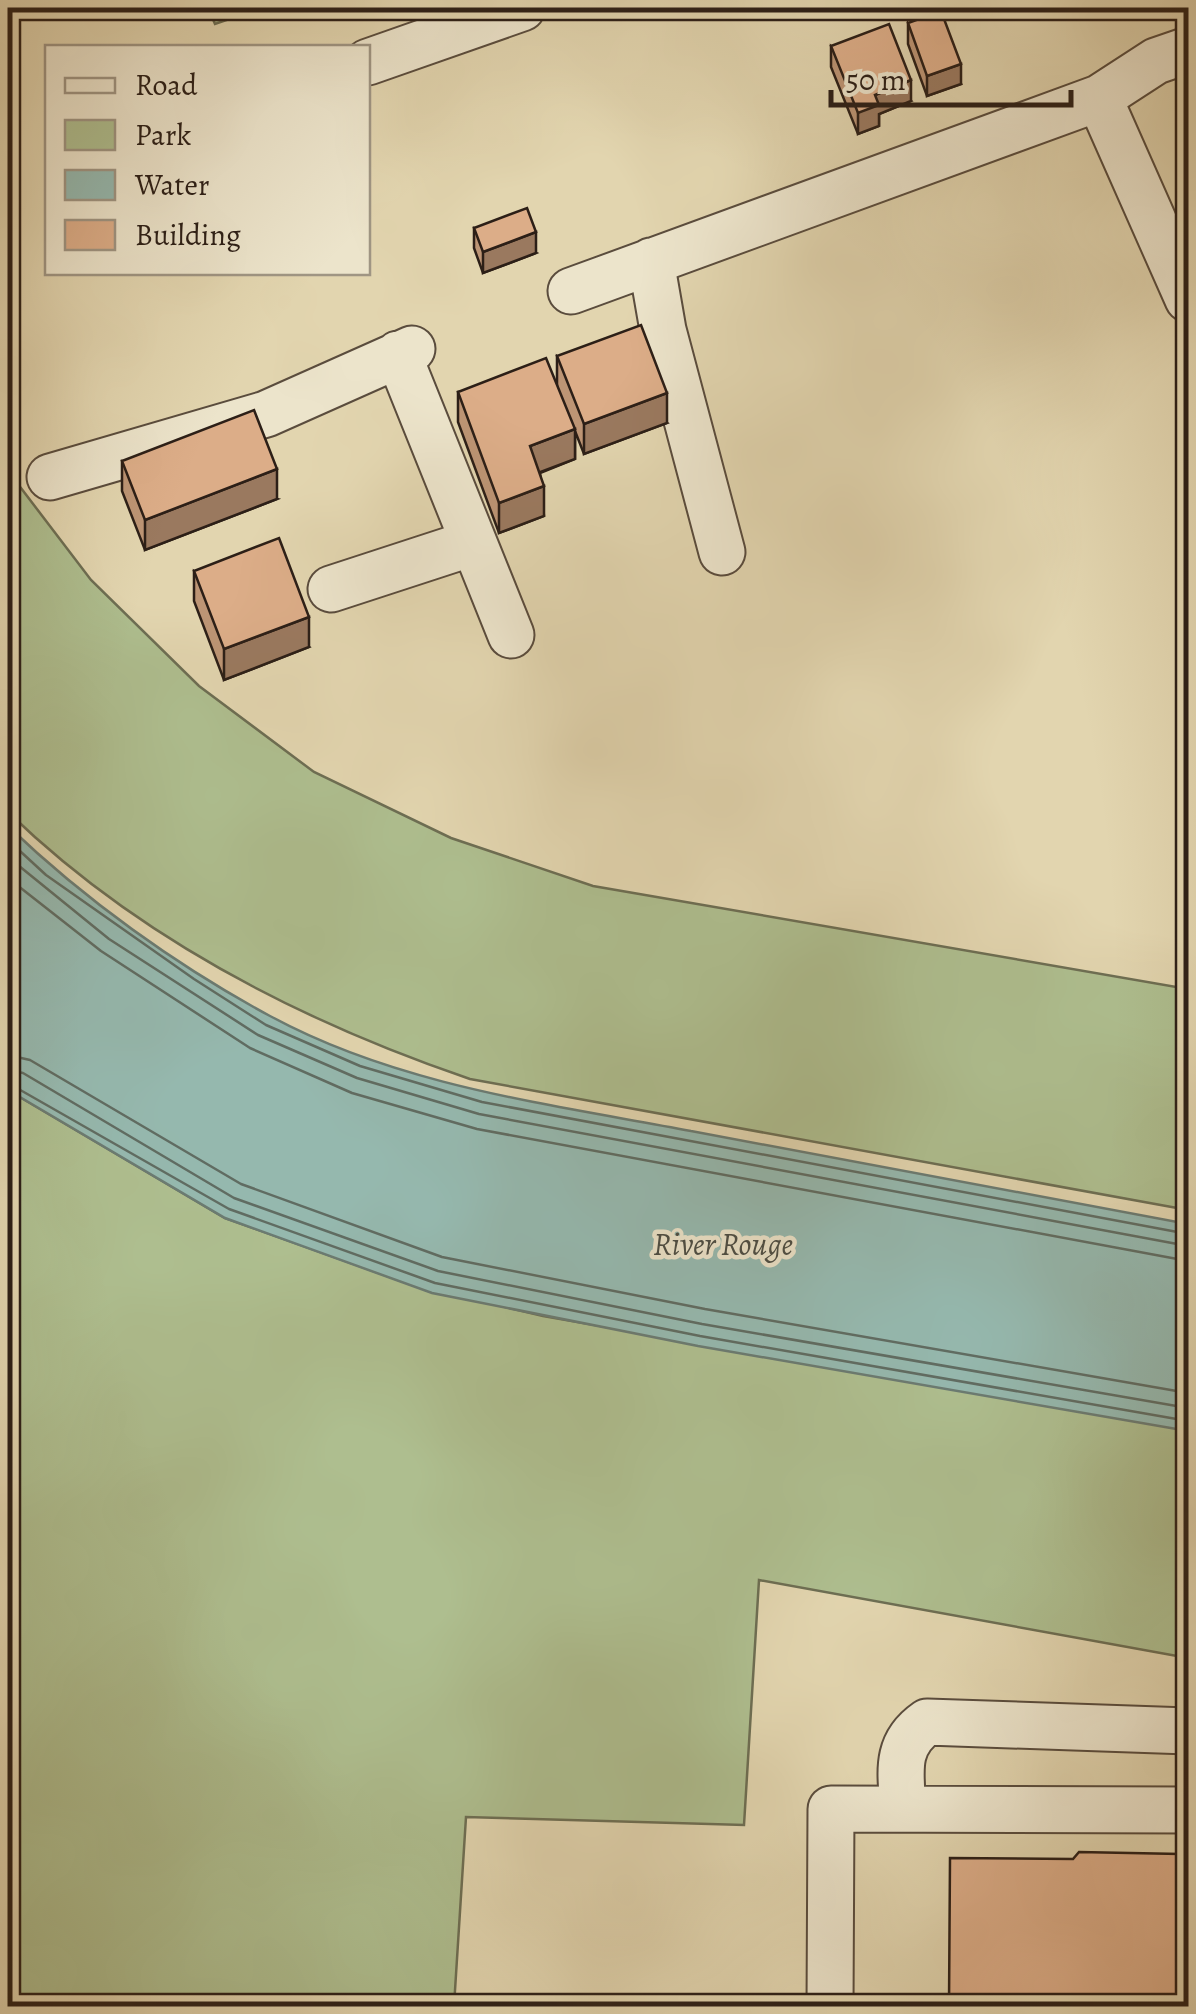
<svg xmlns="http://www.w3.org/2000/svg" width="1196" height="2014" font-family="Alegreya,serif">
<rect width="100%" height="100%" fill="#e2d5af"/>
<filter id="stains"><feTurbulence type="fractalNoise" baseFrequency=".002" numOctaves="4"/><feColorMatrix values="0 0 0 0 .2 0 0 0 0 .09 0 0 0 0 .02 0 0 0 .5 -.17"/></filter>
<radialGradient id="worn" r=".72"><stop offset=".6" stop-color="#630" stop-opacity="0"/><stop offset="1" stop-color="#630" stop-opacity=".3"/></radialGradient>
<path fill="#aebe8f" stroke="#6d6e53" stroke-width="2.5" d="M208,8H262L215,24Z
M8,471L91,580L199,686L314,772L451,838L593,886L1188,989V1210L470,1079C300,1021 138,938 8,812Z
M8,1090L225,1218L412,1285L543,1316L1188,1428V1658L759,1580L744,1825L466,1817L454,2006H8Z"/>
<path fill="#95b8ae" stroke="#6b7b72" stroke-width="2.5" d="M8,826C84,899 177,966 270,1016C399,1086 549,1104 691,1131C857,1162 1023,1193 1188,1224V1431L698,1346L432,1293L225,1218L8,1090Z"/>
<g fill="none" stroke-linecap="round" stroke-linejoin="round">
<path stroke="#606c62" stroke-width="2.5" d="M8,840L46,875L194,979L266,1025L360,1066L482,1102L1188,1234
M8,857L109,939L258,1035L357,1078L479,1114L1188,1246
M8,878L101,951L250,1048L352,1093L477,1129L1188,1261
M8,1055L30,1060L241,1184L442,1257L705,1309L1188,1393
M8,1070L23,1073L234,1198L438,1271L702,1324L1188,1408
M8,1083L229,1209L435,1283L700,1336L1188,1421"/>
<defs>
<path id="minor" d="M1188,50L1156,61L1099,98L1188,299
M368,62L522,8
M651,261L663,330L722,552
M571,291L1099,98
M398,354L511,635
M50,477L266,414L412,349
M331,589L472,543
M903,1809C901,1773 894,1745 927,1722L1188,1731
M830,2006L831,1809L1188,1810"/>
</defs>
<use href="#minor" stroke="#5a4c3d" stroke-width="49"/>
<use href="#minor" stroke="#ece4cb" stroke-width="45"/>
</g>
<path fill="#bd9575" stroke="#2c1f17" stroke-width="2.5" d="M908,23L961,84L927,96L908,44Z
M831,46L911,101L879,114V126L858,134L831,67Z
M474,228L536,253L483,273L474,248Z
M557,356L667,423L584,454L575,431V459L540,473L544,516L499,533L458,422V392L557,386Z
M122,461L277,499L145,550L122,491Z
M194,571L309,647L224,680L194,601Z"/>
<path fill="#9a795f" stroke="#2c1f17" stroke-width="2.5" d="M961,64V84L927,96V76Z
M911,80V101L879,114V126L858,134V113L875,95Z
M536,232V253L483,273V252Z
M667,393V423L584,454V424Z
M575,429V459L530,476V446Z
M277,469V499L145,550V520Z
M544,486V516L499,533V503Z
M309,617V647L224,680V649Z"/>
<path fill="#dcad88" stroke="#2c1f17" stroke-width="2.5" d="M941,11L961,64L927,76L908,23Z
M889,24L911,80L875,95L879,105L858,113L831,46Z
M527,208L536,232L483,252L474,228Z
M641,325L667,393L584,424L557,356Z
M546,358L575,429L530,446L544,486L499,503L458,392Z
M254,410L277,469L145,520L122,461Z
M279,538L309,617L224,649L194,571Z
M1079,1852L1180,1854L1181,1957H1188V2006H949L950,1858L1073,1859Z"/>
<g text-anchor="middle" stroke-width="9" stroke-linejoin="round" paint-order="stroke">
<g font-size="32" font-style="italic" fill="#4c4d44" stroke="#ece4cb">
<text x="723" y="1255">River Rouge</text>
</g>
</g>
<rect width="1196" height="2014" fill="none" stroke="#e2d5af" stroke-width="40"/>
<rect x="10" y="10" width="1176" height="1994" fill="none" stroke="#2c1f17" stroke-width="5"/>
<rect x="20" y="20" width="1156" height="1974" fill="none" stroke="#2c1f17" stroke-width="2.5"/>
<rect x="45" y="45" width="325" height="230" fill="#ece4cb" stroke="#9f9583" stroke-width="2.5"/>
<rect x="65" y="78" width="50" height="15" fill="#ece4cb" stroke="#9f9583" stroke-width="2.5"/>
<text x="135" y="95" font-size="30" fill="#2c1f17">Road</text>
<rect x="65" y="120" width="50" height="30" fill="#aebe8f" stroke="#9f9583" stroke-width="2.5"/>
<text x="135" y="145" font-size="30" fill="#2c1f17">Park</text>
<rect x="65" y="170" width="50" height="30" fill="#95b8ae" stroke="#9f9583" stroke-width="2.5"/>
<text x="135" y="195" font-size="30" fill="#2c1f17">Water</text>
<rect x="65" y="220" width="50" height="30" fill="#dcad88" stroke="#9f9583" stroke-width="2.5"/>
<text x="135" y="245" font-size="30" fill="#2c1f17">Building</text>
<path d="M831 90v15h240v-15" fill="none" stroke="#2c1f17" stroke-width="5"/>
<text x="846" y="90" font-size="30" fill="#2c1f17" stroke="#ece4cb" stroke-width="8" paint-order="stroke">50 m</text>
<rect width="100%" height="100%" filter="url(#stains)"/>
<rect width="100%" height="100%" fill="url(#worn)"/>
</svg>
